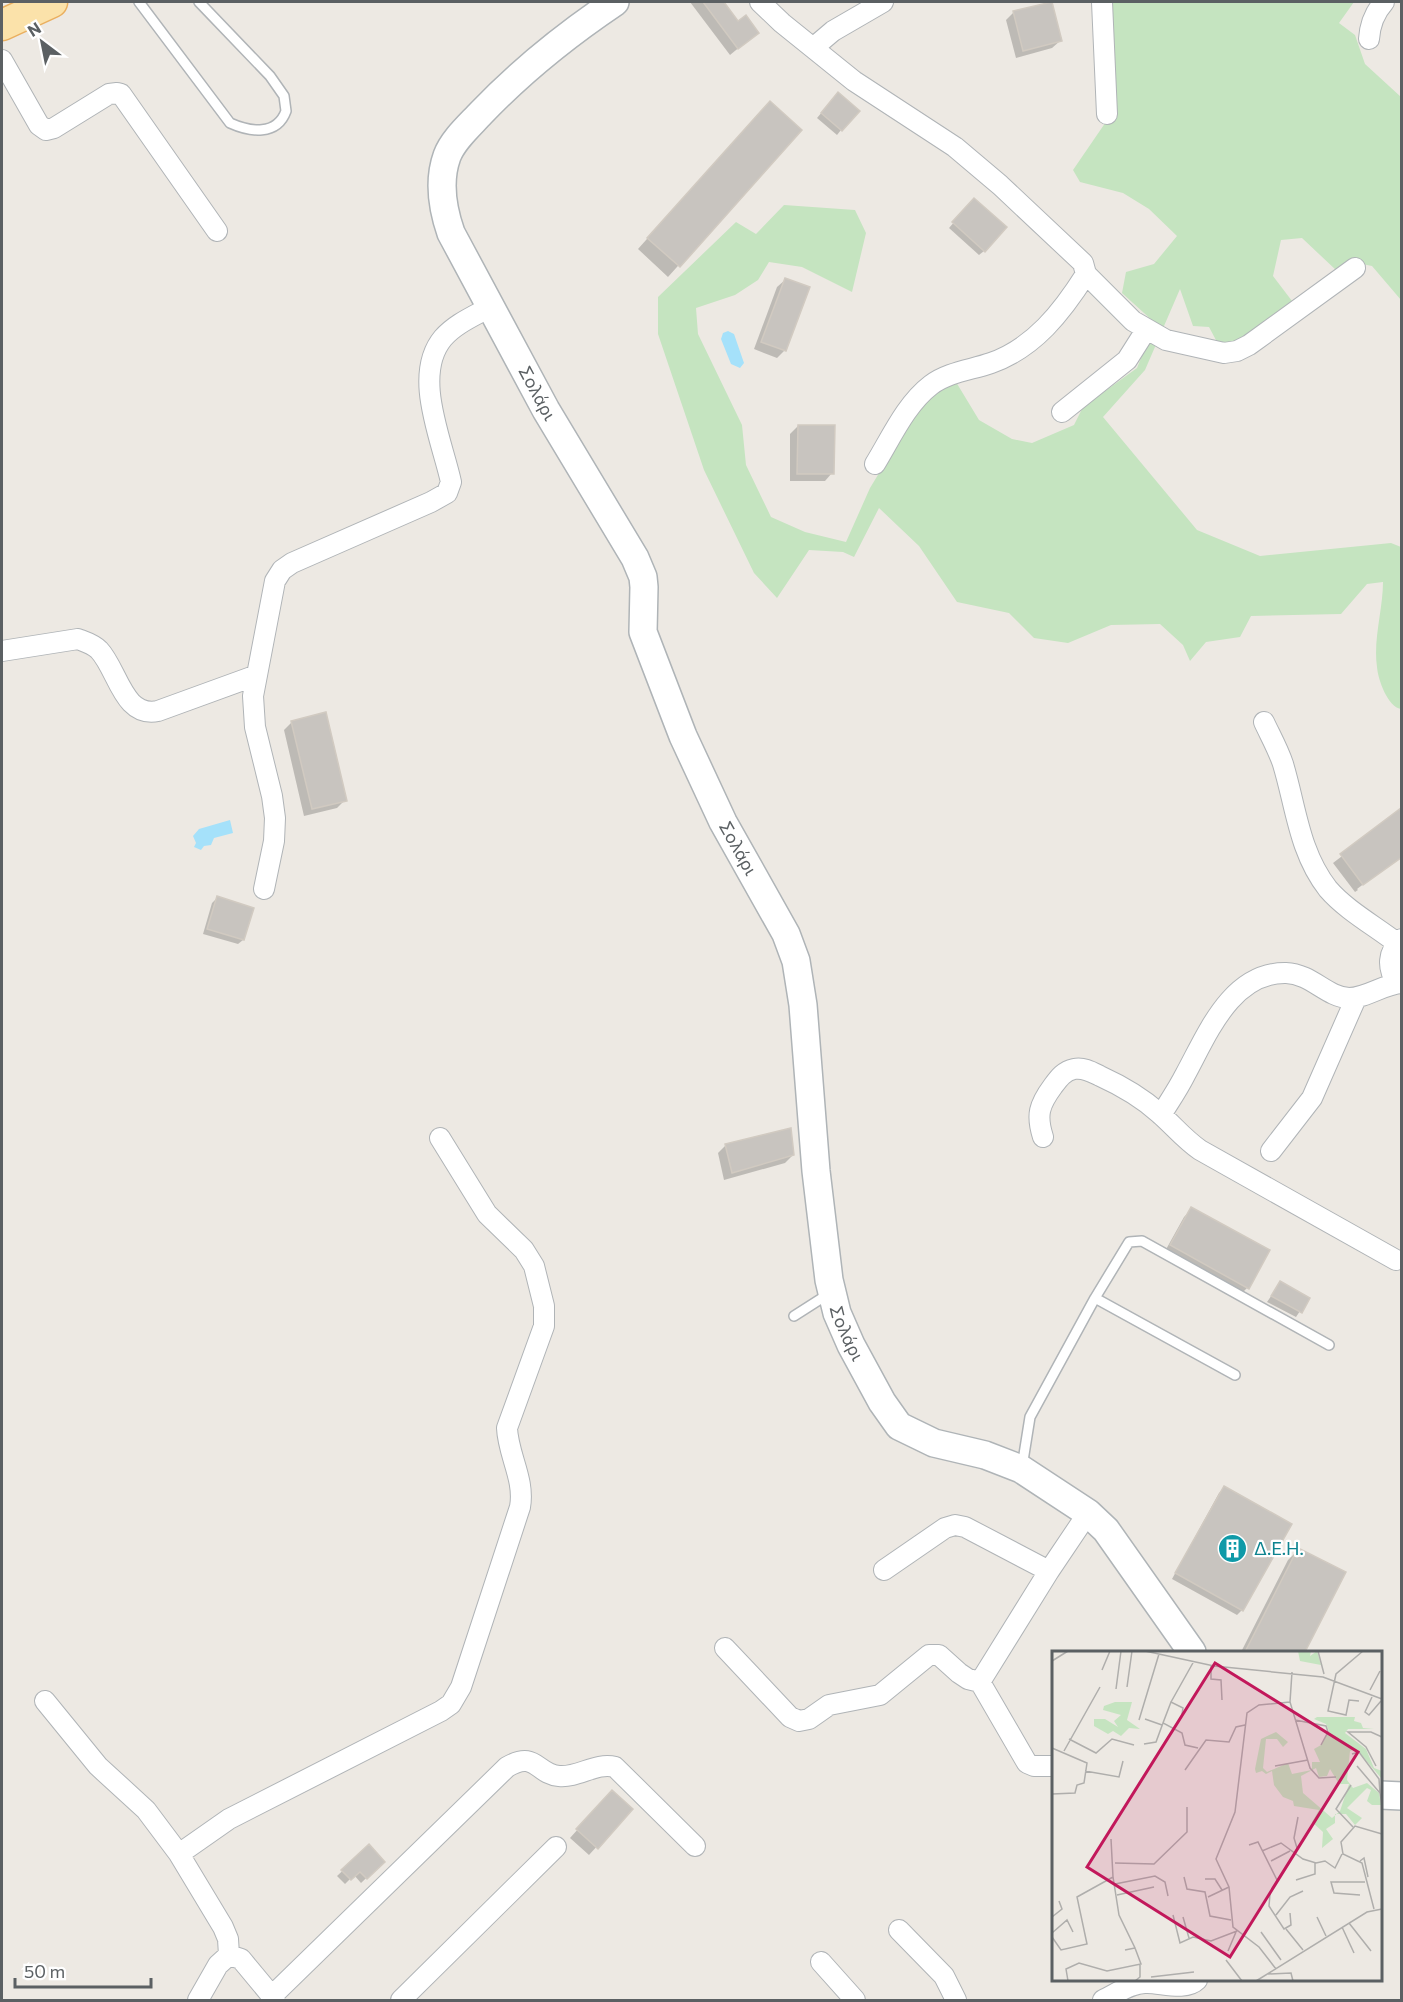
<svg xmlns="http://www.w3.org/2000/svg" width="1403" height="2002" font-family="Commissioner,sans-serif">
<rect width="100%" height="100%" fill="#ede9e3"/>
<path fill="#c5e4c0" d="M1110,2H1354L1339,23L1355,35L1365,64L1401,97V300L1372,266L1352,262L1337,271L1302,238L1281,240L1273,276L1292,301L1236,342H1217L1209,327L1193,326L1180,289L1145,370L1103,417L1197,530L1260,556L1391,543L1401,547V709C1388,707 1378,680 1377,667C1373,640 1383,609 1383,582L1367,584L1341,614L1251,616L1240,637L1206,642L1190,661L1183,645L1160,624L1111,625L1068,643L1034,638L1009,613L957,602L919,546L879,508L854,557L843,552L809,550L777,598L754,573L704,470L658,334V297L736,222L756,234L784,205L855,210L866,233L852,292L802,267L769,262L758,280L735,295L696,308L698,334L742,425L746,465L771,517L805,532L846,542L870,488L910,422L933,393L956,382L979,420L1012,439L1032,443L1074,425L1083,407L1137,368L1155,323L1122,293L1126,272L1154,264L1177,236L1149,209L1123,193L1080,182L1073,170L1112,113L1115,50Z"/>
<path fill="#a5e1fa" d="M728,331L734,334L744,363L740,368L731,364L721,339L723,333Z
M230,820L233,833L214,838L211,845L204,846L201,850L194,847L196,843L193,836L199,829Z"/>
<path fill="#0003" d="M690,2H722L738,23L758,32L730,55Z
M1014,12L1060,41L1052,48L1016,58L1006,20Z
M833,99L841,130L837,135L817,118Z
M759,113L800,130L668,277L638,249Z
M969,205L984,251L979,255L949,228Z
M785,280L808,288L784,351L777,358L754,349L777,287Z
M798,426L832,473L825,481H790V434Z
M292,722L345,800L337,808L304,816L284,730Z
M1401,811L1402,855L1357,889L1358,890L1355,892L1333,863Z
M217,898L243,940L238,944L203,934L212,903Z
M726,1145L793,1155L785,1163L724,1180L718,1153Z
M1192,1209L1247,1288L1240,1295L1164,1253L1184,1217Z
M1280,1283L1308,1299L1296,1317L1267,1302Z
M1224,1488L1242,1610L1237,1615L1172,1579L1219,1493Z
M1298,1550L1344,1572L1304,1652H1241L1288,1560Z
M604,1800L631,1809L589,1855L570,1838Z
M369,1846L383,1862L361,1883L354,1875L345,1884L337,1876Z"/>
<path fill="#c8c4bf" stroke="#d1cac1" stroke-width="1.5" d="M703,2H724L738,21L746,15L759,33L738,49Z
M1052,2L1062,41L1023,51L1013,11Z
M838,92L860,111L842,131L821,113Z
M770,101L802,130L680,267L647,238Z
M974,198L1007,227L985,252L952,222Z
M785,278L810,287L786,351L761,342Z
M798,425H835L834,474H797Z
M326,712L347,801L312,809L291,721Z
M1401,808L1402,857L1363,885L1340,854Z
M217,896L254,908L244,940L207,929Z
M791,1128L794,1155L732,1173L725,1144Z
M1191,1207L1270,1250L1249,1289L1170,1245Z
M1280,1281L1310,1298L1302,1313L1271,1296Z
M1224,1486L1292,1524L1243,1611L1175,1573Z
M1298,1548L1346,1572L1305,1652H1245Z
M612,1790L633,1809L598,1849L576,1829Z
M369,1844L385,1862L367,1879L360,1872L351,1880L341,1870Z"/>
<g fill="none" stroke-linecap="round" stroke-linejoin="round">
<defs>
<path id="lane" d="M139,2L230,123C250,132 277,136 286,111L284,96L270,76L199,2
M1095,1298L1235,1375
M794,1316L830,1293
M1022,1467L1030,1417L1095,1298L1129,1242L1142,1241L1329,1345"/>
<path id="street" d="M760,2L782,23L854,81L955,147L1000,185L1083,263L1086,274L1133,321L1166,340L1224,353L1237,351L1249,345L1355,268
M1102,2L1107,114
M1369,39C1370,24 1374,13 1384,2
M813,48L833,31L883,2
M2,60L39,125L46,130L54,128L109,94L117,93L121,94L217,231
M1062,412L1127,360L1146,330
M875,464C891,438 906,404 931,385C948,372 971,370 991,363C1034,348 1062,312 1086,274
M2,651L78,639C86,642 93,644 99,650C118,670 123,718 158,711L257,675
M1264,722C1270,735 1278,749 1283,764C1296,807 1299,852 1328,889C1346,910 1375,926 1397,943
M264,889L274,841L275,818L272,796L255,727L253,696L275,581L282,570L292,563L431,502L447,493L451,482C442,440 412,375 443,338C455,324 474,316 490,307
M1397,983C1387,968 1387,952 1402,939
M1161,1115C1169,1102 1178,1089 1185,1075C1207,1035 1231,972 1286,973C1312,974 1326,997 1349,998C1367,998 1383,984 1402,983
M1043,1137C1036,1115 1039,1105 1053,1086C1059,1078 1064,1071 1074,1069C1084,1067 1092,1072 1100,1076C1122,1086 1141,1097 1159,1113C1173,1125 1184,1139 1200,1150L1396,1260
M1271,1151L1312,1098L1356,998
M884,1570L945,1528L955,1525L965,1527L1049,1571
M725,1648L790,1717L799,1721L809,1719L829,1705L880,1695L929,1655H939L959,1673L968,1679L980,1682L1027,1763L1034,1766H1054
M980,1682L1049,1571L1088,1513
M45,1701L98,1766L146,1810L179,1854L223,1927L228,1939L229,1955
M179,1854L229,1819L441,1711L451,1704L461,1687L520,1507C525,1479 508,1455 507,1428L544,1326V1306L534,1266L524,1250L487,1214L440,1138
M899,1930L944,1976L956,2000
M821,1962L855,2000
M272,1996L507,1767C536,1750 536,1774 559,1776C578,1778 596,1762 615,1767L695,1846
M198,2000L218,1965L229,1955L241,1959L275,2000
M401,2000L556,1847
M1103,2000C1116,1994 1132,1982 1147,1983C1162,1983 1186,1991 1197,1980"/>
<g id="secondary">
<path id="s1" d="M615,2C566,35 522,70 481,113C469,126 453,140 447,156C438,181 443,210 451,233L546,410L635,558L643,577L644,587L643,632L683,736L723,822L786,934L796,961L803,1005L816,1171L829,1280L837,1313L851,1345L882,1402L899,1426L934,1443L985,1455L1021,1469L1088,1513L1106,1530L1192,1652"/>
<path d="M1380,1795L1402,1796"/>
</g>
<path id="primary" d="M2,25L52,2"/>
</defs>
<use href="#lane" stroke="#b0b4b7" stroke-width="12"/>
<use href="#street" stroke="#b0b4b7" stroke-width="22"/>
<use href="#secondary" stroke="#afb4b7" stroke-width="30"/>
<use href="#primary" stroke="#eaaf5f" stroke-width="33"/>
<use href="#lane" stroke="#fff" stroke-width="9"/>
<use href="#street" stroke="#fff" stroke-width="20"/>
<use href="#secondary" stroke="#fff" stroke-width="27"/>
<use href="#primary" stroke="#fbe2aa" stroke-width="30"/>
</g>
<defs>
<symbol id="building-disc" viewBox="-11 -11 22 22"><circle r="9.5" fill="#0f9aa8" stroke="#fff"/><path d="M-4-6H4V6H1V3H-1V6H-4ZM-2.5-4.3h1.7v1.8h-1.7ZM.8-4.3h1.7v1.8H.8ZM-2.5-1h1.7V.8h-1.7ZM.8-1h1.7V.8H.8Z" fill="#fff"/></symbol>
</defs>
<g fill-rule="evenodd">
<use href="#building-disc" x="1216" y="1532" width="33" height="33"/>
</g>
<g text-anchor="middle" stroke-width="4.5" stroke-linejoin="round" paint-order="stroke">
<g font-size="18" fill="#5b6063" stroke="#fff">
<text dy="6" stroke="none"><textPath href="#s1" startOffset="490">Σολάρι</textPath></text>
<text dy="6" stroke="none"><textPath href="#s1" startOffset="994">Σολάρι</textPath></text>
<text dy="6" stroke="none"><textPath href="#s1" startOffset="1498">Σολάρι</textPath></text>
</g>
<g font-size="18" fill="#0d838f" stroke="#fff" text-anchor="start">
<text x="1254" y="1555">Δ.Ε.Η.</text>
</g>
</g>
<g transform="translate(1052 1651)">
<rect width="330" height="330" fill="#ede9e3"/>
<path d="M246,0H259L258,5L265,0L269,14L248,10ZM63,51H80L75,69L88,78L77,77L69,85L61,80L56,83L42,75V68H53L66,76L62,70L69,64L51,59L52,55ZM265,66H303L302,70L309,72L311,77L322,78H296L293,82L314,98L322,117L330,120V128L304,98L298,100L295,129L301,137L315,132L327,142L329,154H320L315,150L319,139L315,137L295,157L310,167L303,174L294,163H283V172L274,178L281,188L270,197L271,181L260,171L267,159L242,155L241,150L231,146L222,134L220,120L214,123L210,120L204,122L203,118L209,88L224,81L236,91L231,96L225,88H214L211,117L215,121L236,112L240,123L260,119V111H268L262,98L269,94L277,80L274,73L262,68ZM264,117L267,126L275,125L278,118L287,133H297L288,160L280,167L251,142L249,125Z" fill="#c5e4c0" fill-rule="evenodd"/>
<path fill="none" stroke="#afaeac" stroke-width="1.5" d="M93,0L162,15L271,26L330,48M266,0L272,23M0,10L16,0M159,14V28L169,29L170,49M50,19L58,0M240,21L238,51L258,117L267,127L284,126M75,36L80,0M64,38L69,0M318,39L328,20M320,46L313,61L317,64L329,50M307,50L297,49L294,64L276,60L284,23L311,0M119,51L142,10M130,63L131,57L119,51L111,72L130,82L133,94L146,97M93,68L110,74M87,69L107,3M243,69L274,75L276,81L269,94M17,88L44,102L60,88L82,94M92,93L104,91L111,72M0,97L35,112L32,132L25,134L23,142L0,143M12,100L48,36M300,103L307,101L327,128L328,142M223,115L256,109M305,115L328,142L330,155M324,115L314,96L296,81H319L330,86M133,119L154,89L177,91L184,76L193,74M33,120L67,126L71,110M299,134L284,158L301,176M59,188L61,226M197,194L206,191L225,229M245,197L242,187L246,166M210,200L229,192L251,208L264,212L273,210L283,217L290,203M219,210L238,200M308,210L312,207L316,226M63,212L102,213L135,181V156M132,226L135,238L153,241L158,265L179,269M153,228H163L170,239M244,229L263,223V212M63,233L103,225L113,231L116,245M218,243L217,255L232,278L239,274L238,262M65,244L102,236M308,244L282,242L279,231H313M156,246L177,236M322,258L310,212L291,203L289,191L303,175L330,183M121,264L128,292L141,286L159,290L185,280M224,264L238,246L251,240M0,266L10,258L7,250M131,266L137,287M265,266L274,285M297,272L319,300M290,276L302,302M234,278L251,299M209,281L229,309M0,282L15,269L21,281M0,286L9,299L35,293L25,246L61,226L67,264L83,297L73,299M176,300L184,281M174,309L190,330M224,318L207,296L181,276L177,236L164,208L183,161L195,62L207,54L238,51M216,323L239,322L241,330M99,326L142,321M16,330L14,318L27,312L55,320L89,313L83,297M83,330L88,326V314M204,330L315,261L330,258"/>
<path fill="#c2185b" fill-opacity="0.15" stroke="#c2185b" stroke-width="3" d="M163,12L306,101L178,306L35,216Z"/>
<rect width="330" height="330" fill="none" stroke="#5b6063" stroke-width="3"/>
</g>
<rect width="1403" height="2002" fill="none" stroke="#5b6063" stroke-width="6"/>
<g transform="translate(42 42) rotate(328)" stroke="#ffffff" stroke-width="4.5" paint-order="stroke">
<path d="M0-4.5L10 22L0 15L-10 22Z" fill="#5b6063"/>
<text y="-9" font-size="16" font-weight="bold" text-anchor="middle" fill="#5b6063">N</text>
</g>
<path d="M15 1978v9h136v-9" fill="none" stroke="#5b6063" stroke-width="3"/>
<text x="24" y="1978" font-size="18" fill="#5b6063" stroke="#ffffff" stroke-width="4.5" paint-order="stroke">50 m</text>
</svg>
